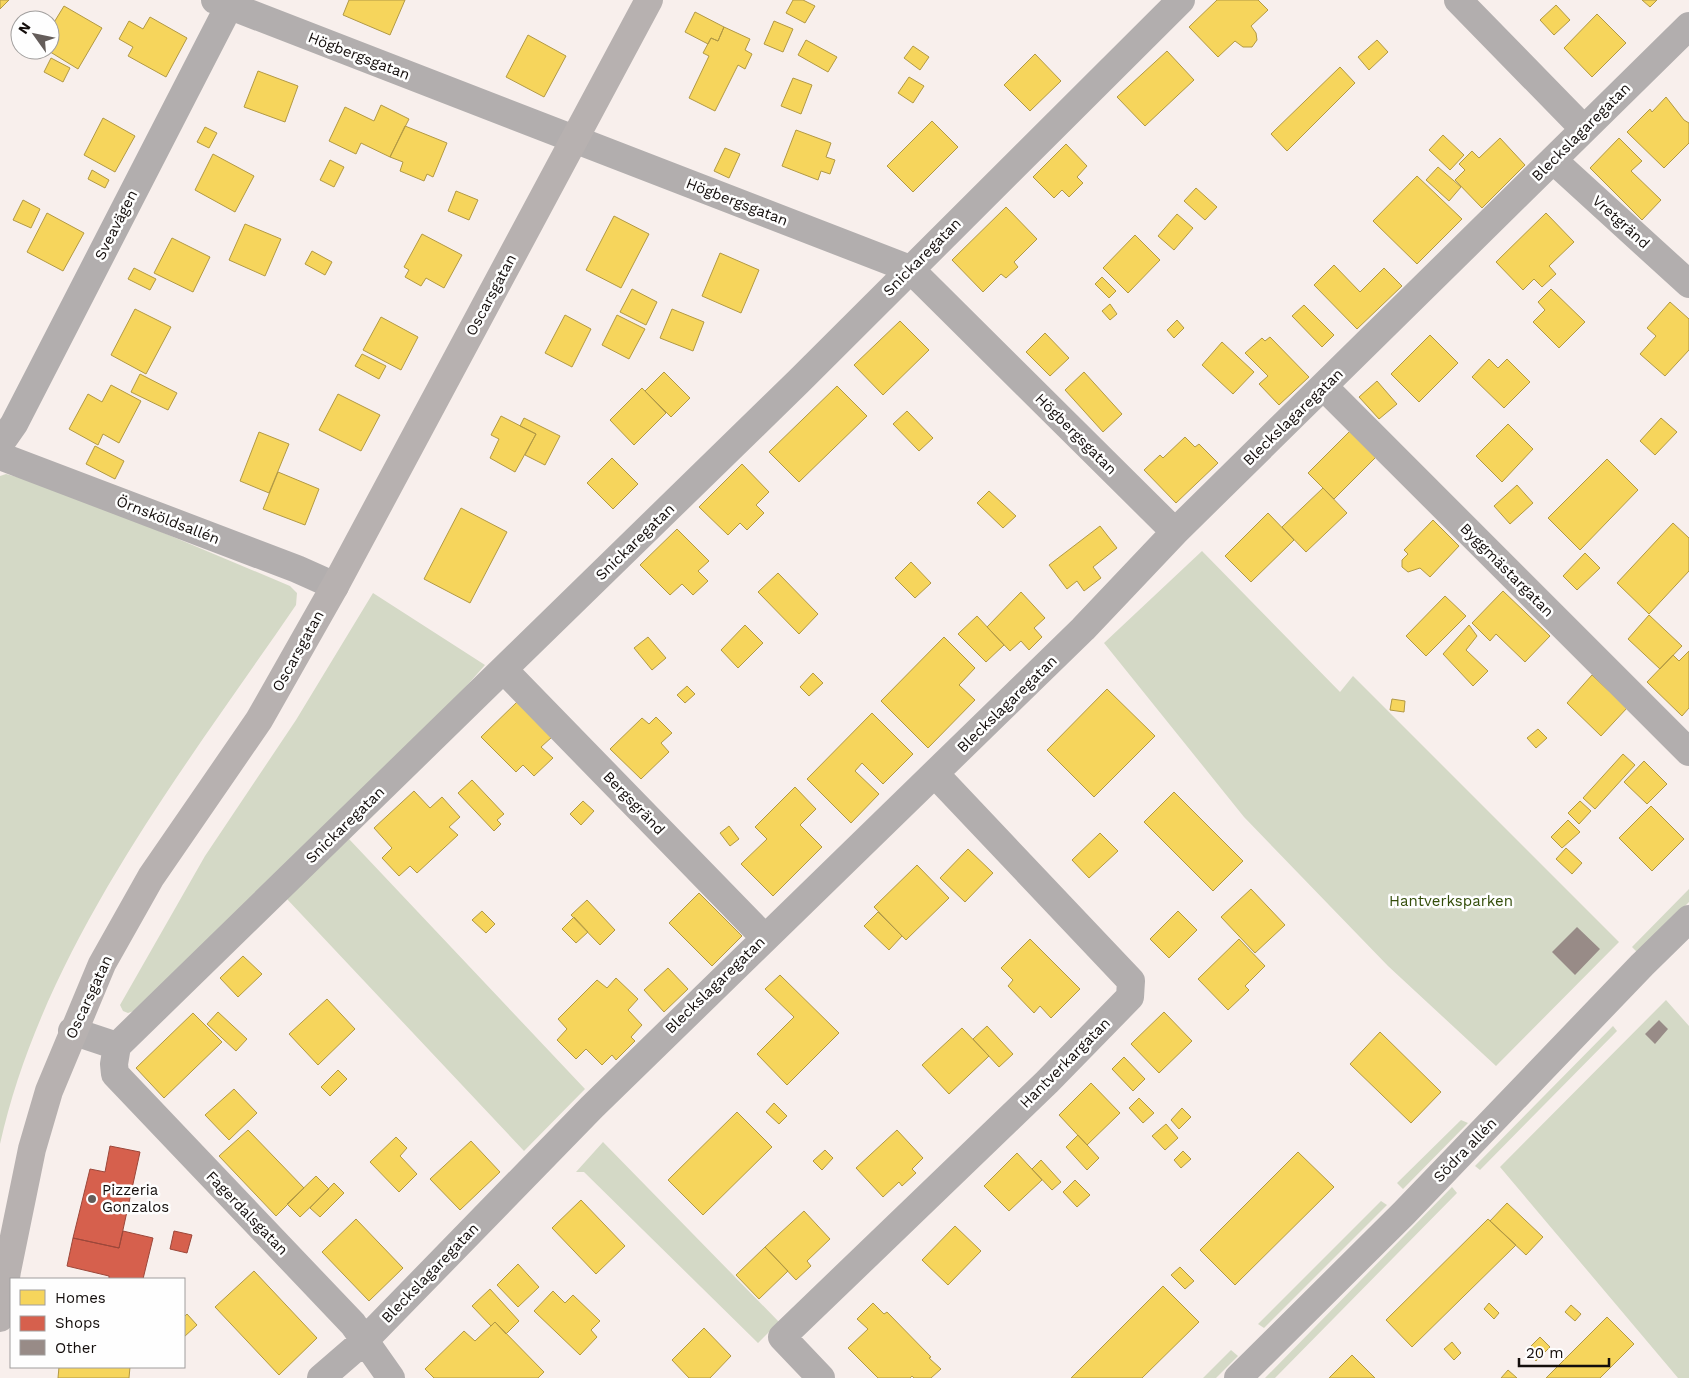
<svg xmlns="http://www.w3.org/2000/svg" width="1689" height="1378" font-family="'Work Sans',sans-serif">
<rect width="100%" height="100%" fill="#f8efec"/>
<path fill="#d4d9c6" d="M6,474L57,488L290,586L297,593L296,605C184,769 44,946 0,1144V476Z
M1202,551L1340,692L1353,676L1619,942L1496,1066L1388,966L1244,817L1104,643Z
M373,593L485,665L448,707L137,1010L128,1013L123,1011L120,1005L205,856L296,720Z
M349,839L585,1089L524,1151L286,898Z
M1689,889V902L1638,953L1632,947Z
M1666,1000L1689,1026V1378H1678L1500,1167Z
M1613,1026L1617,1031L1480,1170L1475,1166Z
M1461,1120L1468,1123L1403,1189L1397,1183Z
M603,1142L779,1322L758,1343L584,1172H576Z
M1452,1187L1457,1193L1275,1378H1265Z
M1381,1201L1387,1205L1264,1328L1258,1324Z
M1231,1350L1238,1356L1216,1378H1203Z"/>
<path fill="#f6d55c" stroke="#b29944" d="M0,0H9L0,9Z
M349,0H405L390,35L343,15Z
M793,0H803L815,6L805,23L786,13Z
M1217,0H1258L1268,10L1251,26L1256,33L1257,40L1252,47H1243L1235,41L1218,57L1189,27Z
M1642,0H1657L1650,7Z
M1556,5L1570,20L1554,35L1540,20Z
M64,6L102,28L78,69L47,50H50V29Z
M695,12L724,27L718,41L711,38L708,44L685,32Z
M1597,14L1626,43L1592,77L1564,48Z
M150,17L187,38L166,77L128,56L133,47L119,39L129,21L143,29Z
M774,21L793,29L783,52L764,44Z
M724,27L750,39L745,50L752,54L745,69L738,65L715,111L689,98L709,56L703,53L711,38L718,41Z
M528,35L566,56L544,97L506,77Z
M806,40L837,57L828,72L798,55Z
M1377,40L1388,52L1369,70L1358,57Z
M913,46L929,57L920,70L904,58Z
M1167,51L1194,80L1145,126L1117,97Z
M1035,54L1061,81L1030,111L1004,85Z
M51,58L70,68L63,82L44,72Z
M1340,67L1355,83L1287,151L1271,134Z
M258,71L298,86L285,122L244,107Z
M909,77L924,86L913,103L898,93Z
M793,78L812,85L801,114L781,106Z
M1666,97L1684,120L1689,123V143L1664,168L1627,132L1650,109L1652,112Z
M381,105L409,119L390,157L361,143L356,154L329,141L345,107L374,121Z
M103,118L135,136L115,172L84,155Z
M932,121L958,147L913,192L887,166Z
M405,126L447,143L433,177L427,174L424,181L400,171L403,162L390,157Z
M205,127L217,133L209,148L197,142Z
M796,130L831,143L826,157L835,160L830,174L821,171L818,180L782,166Z
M1443,135L1464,155L1450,170L1429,150Z
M1500,138L1525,165L1482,208L1455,180L1465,170L1459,164L1472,151L1479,158Z
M1619,138L1642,161L1631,171L1661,200L1642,220L1590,168Z
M1066,144L1087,166L1077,177L1083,183L1069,197L1062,190L1054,198L1033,177Z
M725,148L740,154L729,178L714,171Z
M213,154L254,176L235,212L195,190Z
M330,160L344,167L334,187L320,180Z
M1438,167L1461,187L1449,201L1426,180Z
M92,170L109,180L105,188L88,179Z
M1417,176L1462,219L1417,264L1373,221Z
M1196,188L1217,207L1205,220L1184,201Z
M456,191L478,200L469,220L448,211Z
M23,200L40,209L31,228L13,220Z
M1006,207L1037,239L1014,262L1018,267L1006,278L1001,274L983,292L952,260Z
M47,213L84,233L63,271L27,252Z
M1546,213L1574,242L1549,266L1556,274L1542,287L1534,279L1523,290L1496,262Z
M1177,214L1193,228L1174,250L1158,236Z
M614,216L649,234L621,288L586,270Z
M245,224L281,239L265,276L229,260Z
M422,234L462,255L444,288L426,278L421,286L405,277L409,270L404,267Z
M1135,235L1160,260L1128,293L1103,268Z
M172,238L210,257L193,292L154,273Z
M312,251L332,262L325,275L305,264Z
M720,253L759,270L741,313L702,296Z
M1334,265L1360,292L1384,268L1402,286L1357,329L1314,285Z
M134,268L156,279L150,290L128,279Z
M1102,277L1116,291L1109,298L1095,284Z
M632,289L657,302L646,325L620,312Z
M1551,289L1585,322L1559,348L1533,322L1545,310L1538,302Z
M1670,302L1689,319V350L1665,376L1640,354L1656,336L1647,328Z
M1110,304L1117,314L1110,320L1102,311Z
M1304,305L1334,335L1322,347L1292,316Z
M135,309L171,327L146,374L111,355Z
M672,309L704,322L693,351L660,338Z
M565,315L591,329L572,367L545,353Z
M617,315L645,329L629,359L602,345Z
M381,317L418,337L401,370L363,350Z
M1177,320L1184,328L1174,338L1167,330Z
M900,321L929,350L883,395L854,365Z
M1045,333L1069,358L1050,376L1026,352Z
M1430,335L1458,363L1419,402L1391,374Z
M1270,337L1309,377L1279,405L1259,384L1268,376L1245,353L1262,338L1265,341Z
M1222,342L1254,372L1233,394L1202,365Z
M362,354L386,366L379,379L355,366Z
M1489,359L1498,368L1507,359L1530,382L1504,408L1472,377Z
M664,372L690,398L671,417L645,391Z
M1084,372L1122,414L1103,432L1065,390Z
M140,374L177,393L168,410L131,392Z
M1377,381L1397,404L1379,419L1359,397Z
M111,385L141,401L119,443L103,434L98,445L69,429L88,394L102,402Z
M837,386L867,416L799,482L769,452Z
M642,388L666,413L634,445L610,420Z
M338,394L380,415L361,451L319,430Z
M907,411L933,438L919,451L893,424Z
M501,416L536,434L515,472L490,458L499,439L491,435Z
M524,418L560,436L545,465L525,455L536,434L520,426Z
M1661,418L1677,432L1655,455L1640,441Z
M1508,424L1533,449L1502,482L1476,456Z
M1352,429L1378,455L1334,499L1308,473Z
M259,432L289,444L269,493L240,481Z
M1185,437L1195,447L1199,444L1218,463L1176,503L1144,470L1160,455L1163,458Z
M95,446L124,461L115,479L86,464Z
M612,458L638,484L613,509L587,483Z
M1607,459L1638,490L1580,550L1548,518Z
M742,464L769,492L756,505L764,513L747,530L740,523L728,535L699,507Z
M278,472L319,489L305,525L263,509Z
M1517,485L1533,503L1510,524L1494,506Z
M1323,488L1347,513L1306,552L1282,527Z
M989,491L1016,516L1003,528L977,503Z
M461,508L507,532L470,603L424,579Z
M1268,513L1294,540L1251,582L1225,556Z
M1433,520L1459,546L1430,577L1420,568L1408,572L1402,567V560L1408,554L1404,550Z
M1673,523L1689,538V571L1649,614L1617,583Z
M1100,526L1117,548L1093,567L1101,578L1084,591L1077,581L1067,589L1049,565Z
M677,529L709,561L698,571L708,581L693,595L682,584L670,595L640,565Z
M1585,553L1600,568L1577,590L1563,576Z
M911,562L931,583L915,598L895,578Z
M778,573L818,614L799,634L758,592Z
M1503,591L1550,636L1525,662L1496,634L1490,641L1472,623Z
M1021,592L1045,618L1034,628L1042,637L1029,650L1021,641L1010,651L987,627Z
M1445,596L1466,616L1426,656L1406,636Z
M1649,615L1682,646L1660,669L1628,639Z
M977,616L1004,645L986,662L958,634Z
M745,625L763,643L738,668L721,650Z
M1469,625L1477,636L1466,650L1488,671L1473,686L1443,654Z
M648,637L666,658L652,670L634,648Z
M944,637L975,668L959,685L975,700L928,748L881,701Z
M1689,651V708L1682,716L1647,682L1673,655L1679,661Z
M813,673L823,683L809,696L800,687Z
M1592,675L1627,708L1601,736L1567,703Z
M687,686L695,694L685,703L677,695Z
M1107,689L1155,736L1094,797L1047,750Z
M1392,699L1405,701L1404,712L1390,710Z
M517,702L552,737L541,747L553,758L534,776L523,765L516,772L481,737Z
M872,713L913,754L883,784L862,763L855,771L879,794L851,823L807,779Z
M656,717L672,733L661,743L669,752L641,779L610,749L642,718L649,724Z
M1538,729L1547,738L1536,748L1527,738Z
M1623,754L1635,765L1595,809L1583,798Z
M1644,761L1667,784L1647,804L1624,782Z
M472,780L504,814L497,820L501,824L494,831L458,793Z
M795,787L816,809L800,825L822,847L773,896L741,864L767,839L755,827Z
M414,791L430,808L442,797L460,817L449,827L458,835L417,873L410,866L399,876L382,858L392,848L374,828Z
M1174,792L1243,861L1213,891L1144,822Z
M583,801L594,811L581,825L570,814Z
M1580,801L1591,811L1579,824L1568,813Z
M1651,806L1684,839L1652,871L1619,838Z
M1568,820L1580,832L1562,848L1551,837Z
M729,826L739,839L730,846L720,833Z
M1100,833L1118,851L1089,878L1072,860Z
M1566,848L1582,863L1572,874L1556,859Z
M968,849L993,873L965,902L940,878Z
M917,865L949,898L906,940L874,907Z
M1251,889L1285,925L1255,953L1221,917Z
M699,893L742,936L712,966L669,923Z
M587,900L615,930L600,945L571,915Z
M482,911L495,924L486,933L472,920Z
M1178,911L1197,930L1169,958L1150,939Z
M878,912L902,936L889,950L864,926Z
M574,917L588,932L576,943L562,929Z
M1030,939L1080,989L1051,1018L1040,1006L1034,1013L1008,986L1013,980L1001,968Z
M1239,939L1265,966L1245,986L1249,990L1228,1010L1198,979Z
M243,956L262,974L238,997L220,978Z
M668,968L688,989L664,1012L644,990Z
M780,975L839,1033L787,1085L757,1054L794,1017L765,989Z
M616,978L638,999L628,1010L642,1025L631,1037L635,1041L616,1060L612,1055L602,1065L586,1049L576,1059L557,1040L567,1029L558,1019L597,980L607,988Z
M327,999L355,1029L318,1065L289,1034Z
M218,1012L247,1039L236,1051L207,1024Z
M1164,1012L1192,1041L1159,1073L1131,1044Z
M193,1013L222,1042L164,1098L136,1068Z
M987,1026L1013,1054L999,1067L973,1039Z
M962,1028L989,1056L949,1094L922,1065Z
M1380,1032L1441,1092L1411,1123L1350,1064Z
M1124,1057L1145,1079L1133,1091L1112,1069Z
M338,1070L347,1079L330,1096L321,1087Z
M1091,1083L1120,1113L1087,1145L1059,1115Z
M234,1089L257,1113L229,1140L205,1115Z
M1139,1098L1154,1113L1143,1123L1129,1108Z
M774,1103L787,1116L779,1124L766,1112Z
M1182,1108L1191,1117L1179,1129L1171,1120Z
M737,1112L772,1147L703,1215L668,1180Z
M1166,1124L1178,1138L1165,1150L1152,1136Z
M248,1130L304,1188L276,1216L219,1156Z
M897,1130L923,1158L912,1169L916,1173L902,1186L899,1182L883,1197L856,1168Z
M1078,1135L1099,1158L1087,1170L1066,1147Z
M396,1137L407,1148L400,1156L417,1174L399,1192L370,1162Z
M471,1141L500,1172L460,1210L430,1179Z
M825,1150L833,1158L822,1170L813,1161Z
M1183,1151L1191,1159L1181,1168L1174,1160Z
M1298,1152L1334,1187L1235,1285L1200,1250Z
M1017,1153L1042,1180L1009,1211L984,1186Z
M1041,1160L1061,1182L1052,1190L1032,1169Z
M316,1176L329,1189L300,1217L287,1204Z
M1075,1180L1090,1195L1077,1207L1063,1192Z
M334,1183L344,1193L320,1217L310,1208Z
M581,1200L625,1246L596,1274L552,1228Z
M1507,1203L1543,1237L1526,1255L1490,1221Z
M804,1211L830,1239L807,1261L811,1266L796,1280L765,1247Z
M356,1219L403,1268L369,1301L322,1252Z
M1488,1219L1516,1245L1412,1347L1386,1320Z
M955,1226L981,1251L948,1285L922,1260Z
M765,1247L788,1271L759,1299L736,1275Z
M518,1264L539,1287L518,1307L497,1285Z
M1180,1267L1194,1281L1185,1289L1171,1275Z
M254,1271L317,1338L279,1375L215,1307Z
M1163,1286L1199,1322L1142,1378H1071Z
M490,1289L519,1321L506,1334L495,1322L491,1326L472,1306Z
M553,1291L565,1303L573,1295L600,1321L591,1330L597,1337L580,1355L534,1311Z
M873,1303L884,1314L887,1312L931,1357L929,1358L941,1369L931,1378H914L912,1376L910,1378H878L848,1348L868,1329L857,1319Z
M1489,1303L1499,1313L1494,1319L1484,1309Z
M1571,1305L1581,1314L1575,1321L1565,1312Z
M187,1314L197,1325L184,1337V1317Z
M1607,1317L1634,1344L1600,1378H1546Z
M495,1322L544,1372L538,1378H434L425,1369L464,1331L475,1341Z
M704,1328L731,1356L710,1378H689L672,1360Z
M1540,1337L1550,1347L1536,1361L1526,1351Z
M1452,1342L1461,1353L1454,1360L1444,1349Z
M1352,1355L1375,1378H1329Z
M59,1367H130L129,1378H58Z
M1508,1370L1517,1378H1501Z"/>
<path fill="#d6604d" stroke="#9c473a" d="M110,1146L140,1152L119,1248L73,1238L90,1169L105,1172Z
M123,1231L153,1238L143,1279H109V1276L67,1266L73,1238L119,1248Z
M174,1231L192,1235L187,1253L170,1249Z"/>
<path fill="#988b87" d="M1577,927L1600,949L1575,975L1552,952Z
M1659,1020L1668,1029L1655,1044L1645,1034Z"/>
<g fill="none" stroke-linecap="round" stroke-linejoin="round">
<path stroke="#b2aeae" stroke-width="28" d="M215,0L910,269L1175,532
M1458,0L1584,129
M1553,160L1689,284
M1324,387L1689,752
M0,444L14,424L229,6
M0,456L297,569L335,586
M504,670L764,937
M72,1031L117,1046L799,381L1181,0
M117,1046L114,1064L115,1074L353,1324L391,1378
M321,1378L365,1340L592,1107L1083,629L1175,532L1689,26
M821,1378L782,1337L1047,1082L1130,997L1131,981L935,774
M1238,1378L1404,1213L1642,965L1689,919"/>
<path stroke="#b7b1b0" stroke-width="28" d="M0,1318L7,1271L32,1149L49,1091L102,964L151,877L259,720L335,586L649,0"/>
</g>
<circle fill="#645d5a" stroke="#fefefe" stroke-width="2" cx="92" cy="1199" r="5"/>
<g text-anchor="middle" stroke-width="5" stroke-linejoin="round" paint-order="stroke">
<g font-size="15" fill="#140e0c" stroke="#fefefe">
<text transform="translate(359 56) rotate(21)" y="5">Högbergsgatan</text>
<text transform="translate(1581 132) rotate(-45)" y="5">Bleckslagaregatan</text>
<text transform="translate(737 202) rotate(21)" y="5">Högbergsgatan</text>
<text transform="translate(1621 222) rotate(42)" y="5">Vretgränd</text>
<text transform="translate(116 225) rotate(-63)" y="5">Sveavägen</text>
<text transform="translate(922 257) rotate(-45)" y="5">Snickaregatan</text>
<text transform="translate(491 295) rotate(-62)" y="5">Oscarsgatan</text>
<text transform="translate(1293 417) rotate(-44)" y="5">Bleckslagaregatan</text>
<text transform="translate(1076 434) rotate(45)" y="5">Högbergsgatan</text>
<text transform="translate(168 520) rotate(21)" y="5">Örnsköldsallén</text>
<text transform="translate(635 542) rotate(-44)" y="5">Snickaregatan</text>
<text transform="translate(1507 570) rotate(45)" y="5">Byggmästargatan</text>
<text transform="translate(298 651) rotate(-61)" y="5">Oscarsgatan</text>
<text transform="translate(1007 704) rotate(-44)" y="5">Bleckslagaregatan</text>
<text transform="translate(634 803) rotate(46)" y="5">Bergsgränd</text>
<text transform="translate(345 825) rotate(-44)" y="5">Snickaregatan</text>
<text transform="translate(715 985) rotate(-44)" y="5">Bleckslagaregatan</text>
<text transform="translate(89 997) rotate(-65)" y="5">Oscarsgatan</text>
<text transform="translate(1065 1063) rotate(-45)" y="5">Hantverkargatan</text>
<text transform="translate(1465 1150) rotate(-46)" y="5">Södra allén</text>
<text transform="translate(247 1213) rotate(46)" y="5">Fagerdalsgatan</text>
<text transform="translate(430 1273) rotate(-46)" y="5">Bleckslagaregatan</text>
</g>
<g font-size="15" fill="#334d09" stroke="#fefefe">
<text x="1451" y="906">Hantverksparken</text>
</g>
<g font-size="15" fill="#140e0c" stroke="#fefefe" text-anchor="start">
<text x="102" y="1195">Pizzeria<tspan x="102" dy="17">Gonzalos</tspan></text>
</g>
</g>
<rect x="10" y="1278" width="175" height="90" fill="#fefefe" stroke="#a09e9d"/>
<rect x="20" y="1290" width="25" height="15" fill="#f6d55c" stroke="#a09e9d"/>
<text x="55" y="1303" font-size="15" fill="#140e0c">Homes</text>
<rect x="20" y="1316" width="25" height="15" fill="#d6604d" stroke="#a09e9d"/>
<text x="55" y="1328" font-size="15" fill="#140e0c">Shops</text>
<rect x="20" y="1340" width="25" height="15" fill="#988b87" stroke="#a09e9d"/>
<text x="55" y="1353" font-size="15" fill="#140e0c">Other</text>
<g transform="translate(35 35) rotate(303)"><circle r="24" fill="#fefefe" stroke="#a09e9d"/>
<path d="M0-4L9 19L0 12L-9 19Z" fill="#645d5a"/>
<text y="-8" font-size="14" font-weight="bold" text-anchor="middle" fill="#140e0c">N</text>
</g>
<path d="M1519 1358v8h90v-8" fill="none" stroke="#140e0c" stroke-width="2.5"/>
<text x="1526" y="1358" font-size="15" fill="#140e0c" stroke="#fefefe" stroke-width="4" paint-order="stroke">20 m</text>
</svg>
